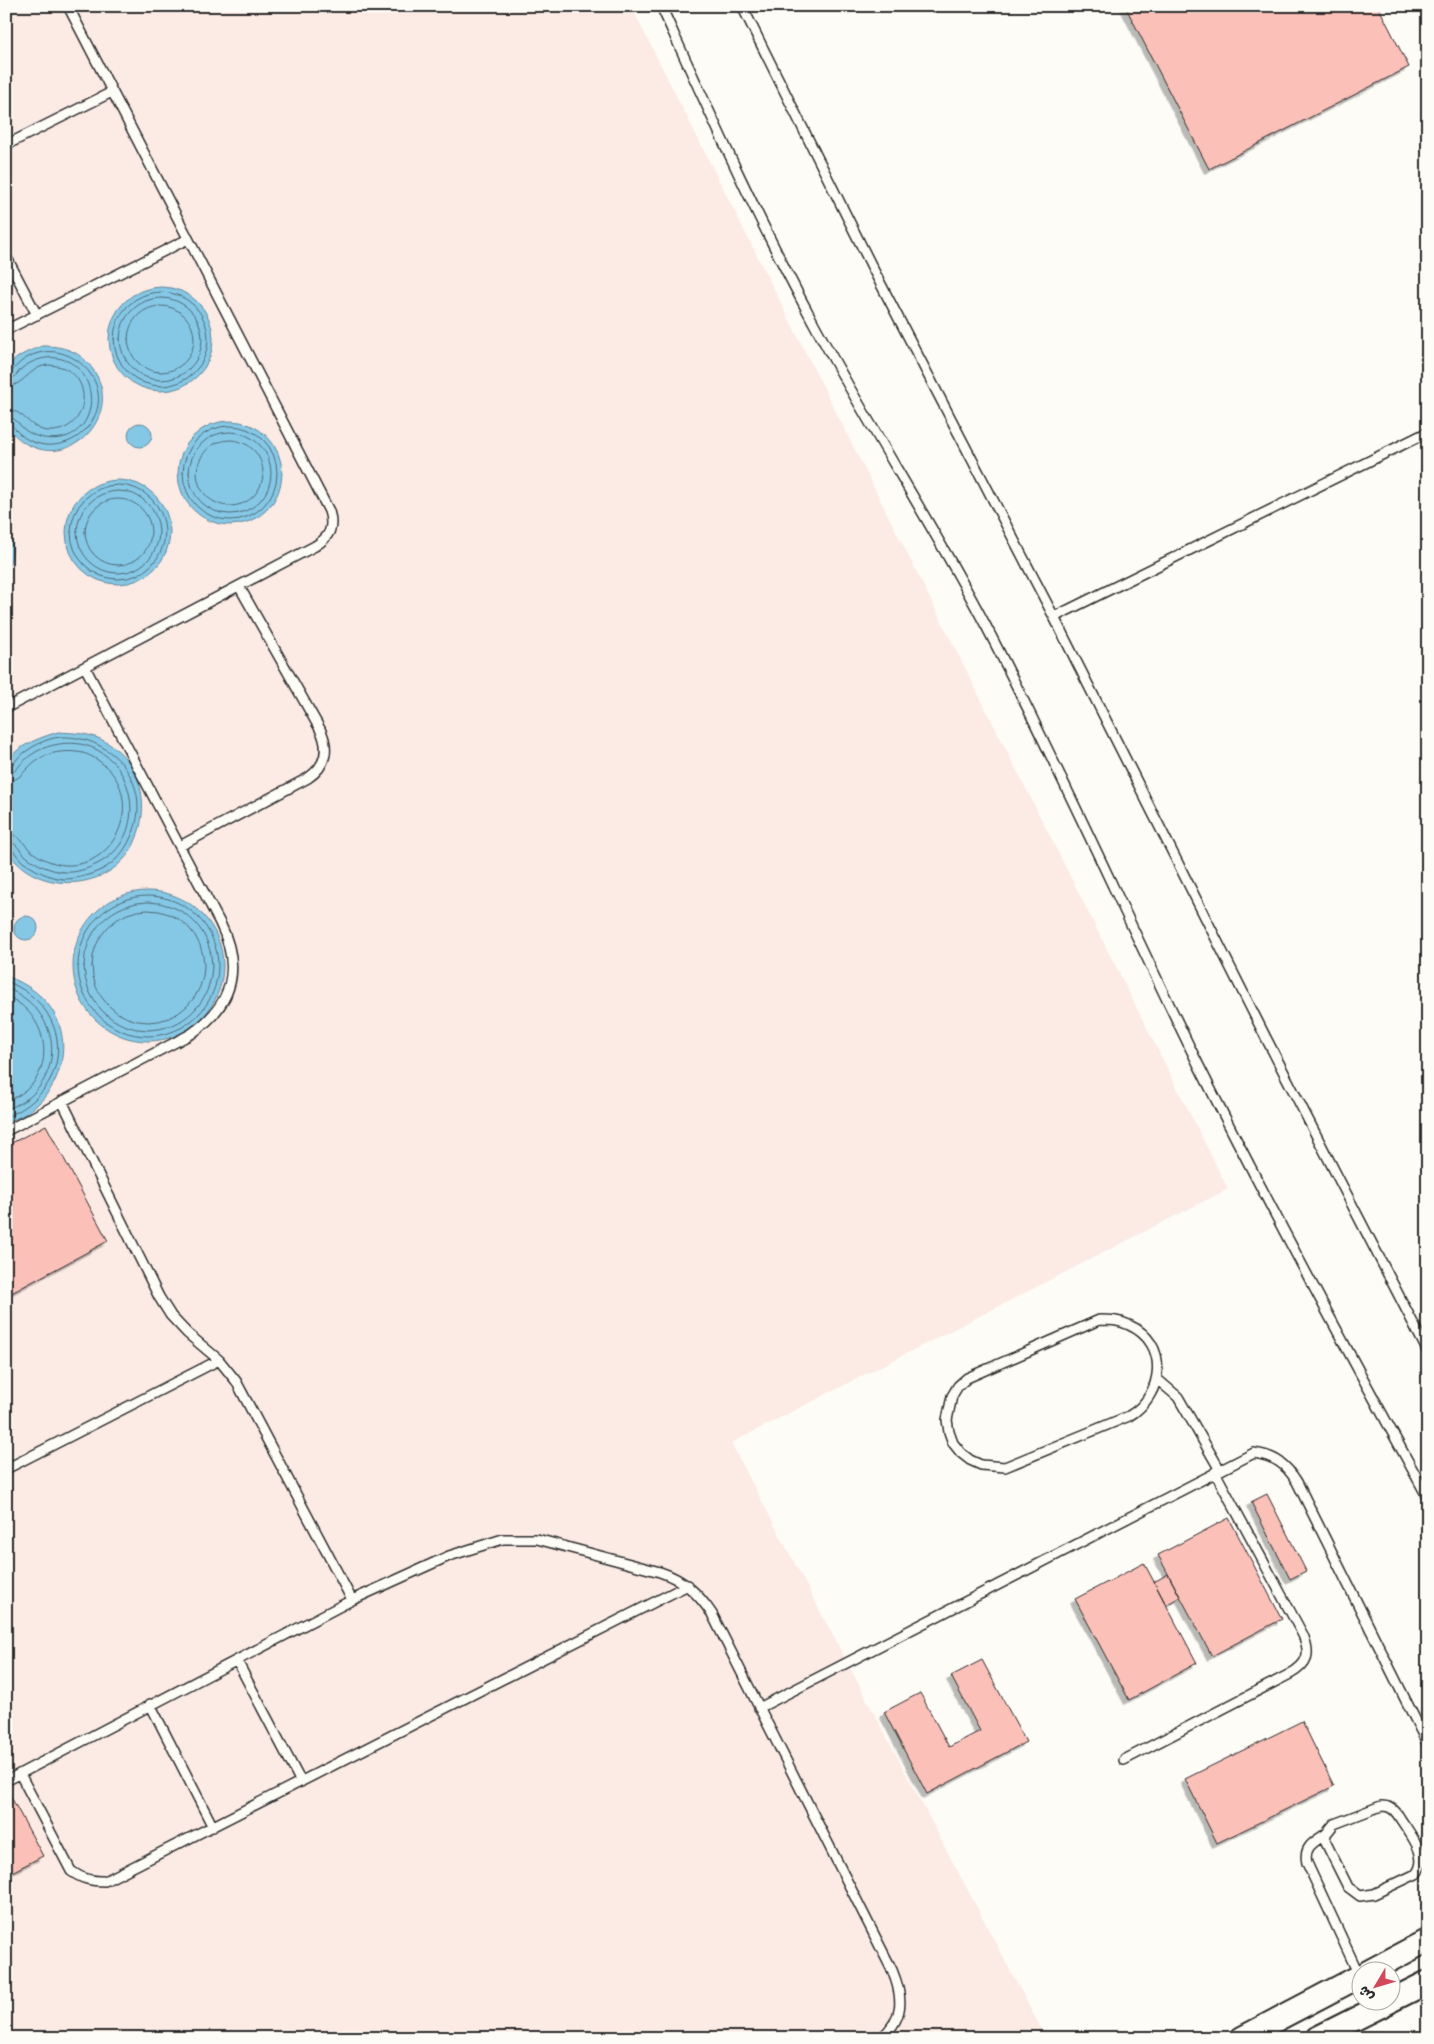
<svg xmlns="http://www.w3.org/2000/svg" width="1434" height="2044" font-family="'Playpen Sans','Playpen Sans Arabic',sans-serif">
<defs>
<filter id="shadow"><feDropShadow dx="-4.5" dy="4.5" stdDeviation="0" flood-color="#0004"/></filter>
</defs>
<rect width="100%" height="100%" fill="#fdfcf7"/>
<filter id="ink" filterUnits="userSpaceOnUse"><feTurbulence type="fractalNoise" baseFrequency=".02" numOctaves="2"/><feDisplacementMap in="SourceGraphic" scale="10" xChannelSelector="R" yChannelSelector="G"/><feConvolveMatrix kernelMatrix="1 2 1 2 8 2 1 2 1" color-interpolation-filters="sRGB"/></filter>
<g filter="url(#ink)">
<path fill="#fceae4" d="M6,6H631L1228,1189L731,1443L1046,2038H6Z"/>
<path fill="#85c8e6" stroke="#61899b" d="M109 339a52 52 0 1 1 104 0a52 52 0 1 1-104 0Z
M42,346C64,346 81,351 94,371C121,411 78,465 33,447C22,443 14,435 6,426C6,414 3,380 7,370C12,357 29,351 42,346Z
M178 473a52 52 0 1 1 104 0a52 52 0 1 1-104 0Z
M128 435a12 12 0 1 1 24 0a12 12 0 1 1-24 0Z
M66 532a52 52 0 1 1 104 0a52 52 0 1 1-104 0Z
M6,522C14,538 15,556 6,571Z
M58,732C75,733 91,733 106,742C143,764 151,807 134,844C111,892 37,896 8,852C3,845 6,828 6,819C6,806 4,776 6,766C11,747 42,737 58,732Z
M73 966a75 75 0 1 1 150 0a75 75 0 1 1-150 0Z
M14 928a12 12 0 1 1 24 0a12 12 0 1 1-24 0Z
M6,976C28,984 47,997 57,1019C75,1060 49,1111 6,1122Z"/>
<g fill="none" stroke-linecap="round" stroke-linejoin="round">
<path stroke="#4f6a76" stroke-width="1" d="M114 339a47 47 0 1 1 94 0a47 47 0 1 1-94 0Z
M120 339a41 41 0 1 1 82 0a41 41 0 1 1-82 0Z
M128 339a33 33 0 1 1 66 0a33 33 0 1 1-66 0Z
M6,373L11,372C54,318 128,383 86,429C77,439 66,444 53,445C42,446 29,442 21,435C15,430 13,424 6,423
M6,379C15,379 16,375 21,369C31,361 44,356 57,358C99,364 103,430 61,438C48,440 35,438 24,429C18,424 16,417 6,417
M6,387C27,386 31,360 57,366C94,373 91,428 53,431C30,433 26,410 6,409
M183 473a47 47 0 1 1 94 0a47 47 0 1 1-94 0Z
M189 473a41 41 0 1 1 82 0a41 41 0 1 1-82 0Z
M197 473a33 33 0 1 1 66 0a33 33 0 1 1-66 0Z
M71 532a47 47 0 1 1 94 0a47 47 0 1 1-94 0Z
M77 532a41 41 0 1 1 82 0a41 41 0 1 1-82 0Z
M85 532a33 33 0 1 1 66 0a33 33 0 1 1-66 0Z
M6,767C14,767 15,760 20,756C31,747 46,738 61,737C114,735 155,787 131,837C125,851 115,863 101,870C90,875 77,879 64,879C49,878 35,870 23,862C17,857 14,848 6,847
M6,774C16,773 17,767 24,761C38,747 60,741 80,744C138,755 150,839 97,864C87,869 76,873 64,872C51,871 37,865 26,856C19,850 17,842 6,841
M6,781C18,781 21,775 28,768C40,754 59,750 77,752C87,753 96,758 104,765C144,798 118,868 65,865C53,864 39,858 30,850C22,842 19,834 6,833
M78 966a70 70 0 1 1 140 0a70 70 0 1 1-140 0Z
M84 966a64 64 0 1 1 128 0a64 64 0 1 1-128 0Z
M92 966a56 56 0 1 1 112 0a56 56 0 1 1-112 0Z
M6,981C75,1008 75,1090 6,1117
M6,988C46,1003 66,1048 40,1086C32,1098 19,1104 6,1110
M6,996C39,1009 56,1051 34,1082C27,1091 17,1097 6,1102"/>
</g>
<path fill="#fbc0b8" stroke="#2b2b2b" filter="url(#shadow)" d="M1125,6H1378L1409,67L1209,169Z
M46,1125L108,1241L6,1296V1146Z
M1267,1494L1306,1571L1290,1579L1251,1502Z
M1229,1518L1282,1619L1212,1656L1158,1555Z
M1144,1563L1197,1663L1129,1700L1075,1599Z
M1168,1574L1180,1597L1166,1605L1154,1582Z
M982,1660L1026,1742L927,1794L884,1712L920,1693L949,1747L980,1731L951,1676Z
M1302,1721L1334,1786L1217,1843L1185,1779Z
M11,1797L43,1856L6,1875V1800Z"/>
<g fill="none" stroke-linecap="round" stroke-linejoin="round">
<defs>
<path id="service" d="M661,6C709,111 756,216 811,318C866,422 931,521 986,626C1061,770 1127,920 1199,1066C1272,1212 1350,1355 1428,1498
M742,6L874,271L1054,617L1265,1036L1428,1352
M6,145L112,92
M6,256L37,315
M6,330L188,239
M1054,617L1428,432
M6,708L315,546C330,537 334,527 329,511L68,6
M180,846L308,778C326,766 330,749 320,729L239,586
M62,1101L159,1297L171,1316L187,1333L219,1360L236,1381L352,1600
M6,1131L191,1034C233,1005 242,968 220,923L85,667
M1099,1320C1110,1320 1119,1320 1129,1325C1170,1343 1164,1395 1129,1416L1005,1467L981,1465L970,1460L961,1453L953,1443L949,1432L947,1420L952,1396L958,1386L967,1378Z
M1157,1379L1178,1397L1220,1470
M6,1469L219,1360
M237,1661L301,1782
M150,1704L213,1827
M759,1708L1254,1453C1275,1456 1286,1464 1297,1482L1428,1745
M1124,1760L1290,1674C1308,1664 1311,1654 1303,1635L1215,1472
M20,1774L71,1871C82,1879 91,1881 105,1881L688,1585
M6,1781L352,1600L449,1556L487,1544L503,1539H537L660,1572C684,1580 698,1593 712,1614L892,1970C903,1996 905,2018 881,2038
M1381,1806C1389,1806 1393,1808 1398,1815C1408,1832 1431,1856 1416,1874L1374,1894L1360,1896L1348,1887L1325,1841L1326,1834L1334,1824Z
M1326,1834C1314,1842 1303,1847 1307,1863L1359,1975"/>
<path id="tertiary" d="M1368,1972L1428,1940
M1392,2000L1428,1982
M1242,2038L1362,1975
M1317,2038L1389,2002"/>
</defs>
<use href="#service" stroke="#2b2b2b" stroke-width="12"/>
<use href="#tertiary" stroke="#2b2b2b" stroke-width="26"/>
<use href="#service" stroke="#fdfcf7" stroke-width="9"/>
<use href="#tertiary" stroke="#fdfcf7" stroke-width="22"/>
</g>
</g>
<rect width="1434" height="2044" fill="none" stroke="#fdfcf7" stroke-width="25"/>
<rect x="12" y="12" width="1409" height="2019" fill="none" stroke="#2b2b2b" stroke-width="2" filter="url(#ink)"/>
<g transform="translate(1376 1986) rotate(232)"><circle r="24" fill="#fdfcf7" stroke="#a9a8a5"/>
<path d="M0-4L9 19L0 12L-9 19Z" fill="#d1495b"/>
<text y="-8" font-size="14" font-weight="bold" text-anchor="middle" fill="#2b2b2b">ش</text>
</g>
</svg>
